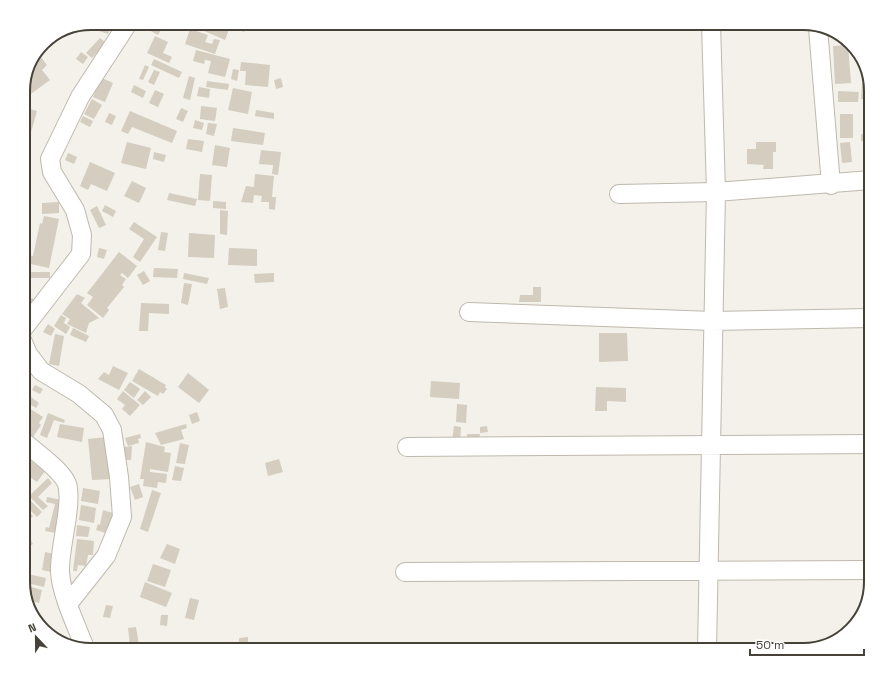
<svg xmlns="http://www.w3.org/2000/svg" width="894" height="673" font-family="'Space Grotesk',sans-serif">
<rect width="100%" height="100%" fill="#f3f1ea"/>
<path fill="#d4cdc0" d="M91,23H112L108,34L84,26Z
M141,23H165L158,35L140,25Z
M197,23H221L230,27L225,40L195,27Z
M225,23H239L246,28L244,32Z
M190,29L208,35L205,42L212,44L214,39L220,40L215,54L185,44Z
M155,36L168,42L163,53L172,57L169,63L147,53Z
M100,38L106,43L92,58L86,53Z
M848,45L851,83L835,84L833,46Z
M196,50L230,59L225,77L208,73L211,61L205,60L204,64L193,61Z
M37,52L47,65L42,70L50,80L24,99L23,87L30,61Z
M81,52L88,57L83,64L76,59Z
M154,59L182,72L179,78L151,65Z
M241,62L270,65L268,87L245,85L246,71H240Z
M145,65L149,67L143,80L139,79Z
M233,69L239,70L237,81L231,79Z
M154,70L160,72L154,85L148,82Z
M189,76L195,78L190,100L183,98Z
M102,78L113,83L105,102L93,97Z
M281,78L283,87L276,89L274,80Z
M207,81L229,84L228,90L206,87Z
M862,83L869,84L871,109H867V100L861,99Z
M134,85L146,91L143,98L131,92Z
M199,87L210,89L209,98L197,96Z
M233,88L252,92L248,114L228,110Z
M155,90L164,94L158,107L149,103Z
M838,91L859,92L858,102H838Z
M92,99L102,105L94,119L84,114Z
M201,106L217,108L215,121L200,119Z
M23,107L37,111L30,136L23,134Z
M181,108L188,111L183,122L176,119Z
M256,110L274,113V119L255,116Z
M130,111L177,131L172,143L132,127L128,134L121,131Z
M109,113L116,116L112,125L105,122Z
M840,114H853V138H840Z
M83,116L93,121L90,127L80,122Z
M195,120L204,123L202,130L193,128Z
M208,123L217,124L214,136L206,134Z
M233,128L265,133L263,145L231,141Z
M861,134L871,135V142L861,141Z
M188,139L204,141L202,152L186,149Z
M127,142L151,148L146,169L121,163Z
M756,142H776V152H773V169H763L764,165L747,164V149H756Z
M850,142L852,162L842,163L840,143Z
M215,145L230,148L227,167L212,165Z
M261,150L281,152L278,175L272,174L273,165L259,164Z
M154,152L166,155L164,162L153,159Z
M68,153L77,157L74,164L65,160Z
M90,162L115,173L107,191L91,184L88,190L80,186Z
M200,174L212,175L210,201L198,200Z
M255,174L274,176L272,197H276L275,210L269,209V202H261L262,196L254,195L253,203L241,202L246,186L254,187Z
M132,181L146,188L139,203L124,196Z
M169,193L197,199L195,206L167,200Z
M213,201L226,202V209L213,208Z
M59,202V213L42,214V203Z
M105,205L116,211L113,217L102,211Z
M97,206L106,225L99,228L90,210Z
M220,210L228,211L227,235L220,234Z
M44,216L59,219L49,268L26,263L28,255L33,256L40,223L42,224Z
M134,222L157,237L140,262L133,257L144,239L129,229Z
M161,232L168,233L165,251L158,250Z
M189,233L215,235L214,258L188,257Z
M99,248L107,250L104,259L97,257Z
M229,248L257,249V266L228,265Z
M119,252L137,266L128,278L122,273L120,275L126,279L122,285L124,287L107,308L109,310L103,318L87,305L93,297L87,293Z
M154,268L178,269L177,278L153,277Z
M144,271L150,281L143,285L137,275Z
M25,272H50V278H25Z
M184,273L209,278L207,284L183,279Z
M274,273V282L255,283L254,274Z
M184,283L192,284L188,305L181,303Z
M533,287H541V302H519L520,295H533Z
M225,288L228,307L220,309L217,289Z
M77,294L85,298L81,303L99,318L89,323L86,333L67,324L70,319L62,314Z
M32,298L38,303L29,313L23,308Z
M141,303L169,304V314L149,313L148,331H139Z
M61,315L66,318L64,323L70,327L66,334L54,326Z
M48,324L55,329L51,336L43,332Z
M73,328L89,336L86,342L70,335Z
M599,333H627L628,361L599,362Z
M55,334L64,336L59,366L49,364Z
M113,366L128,373L119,390L98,379L104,372L109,375Z
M139,369L166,385L165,387L167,389L163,394L160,392L158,396L132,381Z
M188,373L209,390L199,403L178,387Z
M431,381L460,383L459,399L430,397Z
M130,382L140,389L134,398L124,390Z
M35,385L43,389L40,394L32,390Z
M596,387L626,388V402L607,401V411H595Z
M123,391L140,405L130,416L122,409L125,405L117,399Z
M145,391L151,397L143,405L137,400Z
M28,395L39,403L36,408L24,401Z
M23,404L43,417L39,423L41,425L33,437L23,431Z
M457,404L467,405L466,423L456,422Z
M197,412L200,421L192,424L189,415Z
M48,413L65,420L64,423L54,420L47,438L40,435Z
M60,424L84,428L82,442L57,437Z
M186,424L187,428L181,430L184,439L161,445L155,433Z
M454,426L461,427L460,442L452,441Z
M487,426L488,432L480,433V427Z
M140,434L141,438L138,439L139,443L128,446L125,438Z
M467,434H480L479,439L467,438Z
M107,437L111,479L92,480L88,439Z
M146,442L165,447L164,452L171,453L168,472L150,469V472L167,474L166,483L158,482L157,488L143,486L144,479H140Z
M180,443L189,445L185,464L176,463Z
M132,446L131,460H126L124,447Z
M27,458L45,471L37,482L23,472V463Z
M279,459L283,472L268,476L265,463Z
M175,466L184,468L181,481L172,480Z
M48,478L52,483L38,497L48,506L43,510L29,496Z
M139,484L143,497L135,500L130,487Z
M83,488L100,491L98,504L81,501Z
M152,490L161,493L148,532L140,529Z
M47,497L62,500L56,533L45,531L46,527L49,528L55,504L46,502Z
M29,499L42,512L37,517L24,504Z
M81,505L96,508L94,523L79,520Z
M23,507L33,516L23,527Z
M103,510L113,513L106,533L96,530L98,524L100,525Z
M77,525L90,527L88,537L76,536Z
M27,534L33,544L23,550V536Z
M77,539L94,541L93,555H88L86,566L78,565L77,571H73Z
M167,544L180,549L175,564L160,558Z
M45,552L54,554L51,572L42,570Z
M153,564L171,570L165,587L147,581Z
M23,573L46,578L44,587L23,582Z
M145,582L172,593L166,607L140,597Z
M31,587L42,590L39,603L27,600Z
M190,598L199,600L194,620L185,618Z
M106,605L113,606L110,618L103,617Z
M161,615H168L167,626L160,625Z
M136,627L139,645L130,646L128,628Z
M248,637V650H239V638Z"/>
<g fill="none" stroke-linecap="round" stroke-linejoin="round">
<defs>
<path id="minor" d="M818,28L831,185
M619,194L716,192L871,180
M469,312L713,321L871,318
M23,329L81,254L82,235L75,210L52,172L50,159L80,97L128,23
M23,342L28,354L41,371L79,394L104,415L112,430L119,477L122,517L106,556L68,604
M23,441C34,451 62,470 67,484C73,505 59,548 60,572C61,594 77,627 85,648
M407,447L871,444
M405,572L871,570
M707,650L716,192L711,23"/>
</defs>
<use href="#minor" stroke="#beb9ad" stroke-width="20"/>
<use href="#minor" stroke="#fff" stroke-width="18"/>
</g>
<path d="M0 0H894V673H0ZM91 30H803A61 61 0 0 1 864 91V582A61 61 0 0 1 803 643H91A61 61 0 0 1 30 582V91A61 61 0 0 1 91 30Z" fill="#fff" fill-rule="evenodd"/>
<path fill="none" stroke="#464238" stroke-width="2" d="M91 30H803A61 61 0 0 1 864 91V582A61 61 0 0 1 803 643H91A61 61 0 0 1 30 582V91A61 61 0 0 1 91 30Z"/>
<g transform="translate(36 637) rotate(338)" stroke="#ffffff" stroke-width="3" paint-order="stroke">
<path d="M0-3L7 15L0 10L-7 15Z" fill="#464238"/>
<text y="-6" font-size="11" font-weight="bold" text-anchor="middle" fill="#464238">N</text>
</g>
<path d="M750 649v6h114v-6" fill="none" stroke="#464238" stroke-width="2"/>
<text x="756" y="649" font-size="12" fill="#464238" stroke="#ffffff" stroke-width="3" paint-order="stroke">50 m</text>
</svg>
